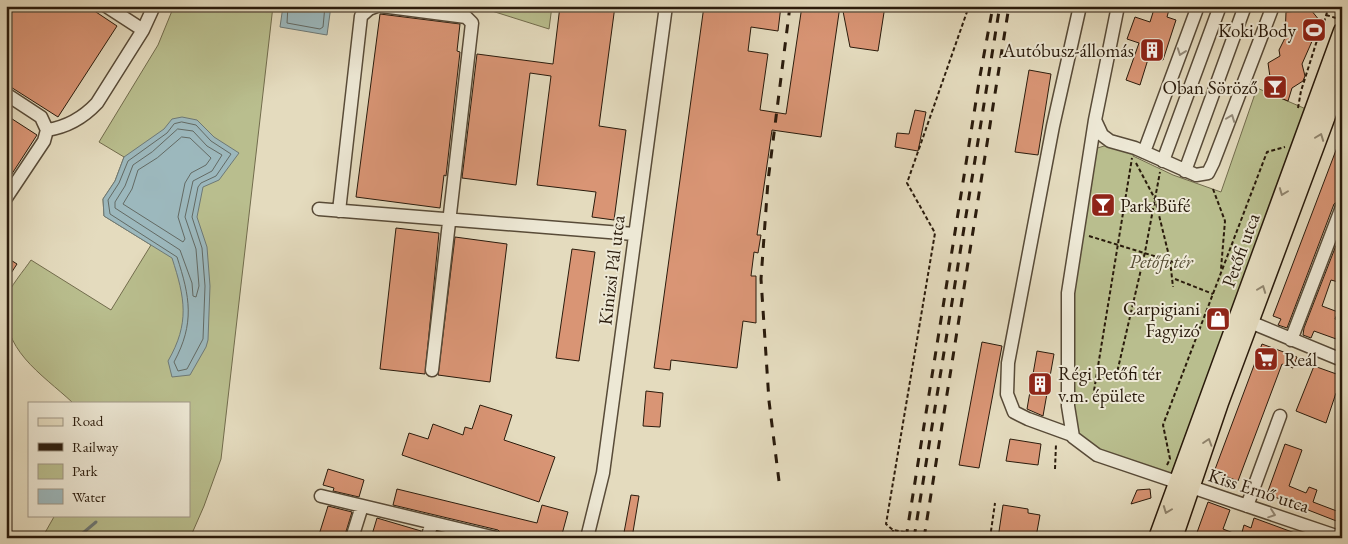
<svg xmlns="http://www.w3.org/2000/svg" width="1348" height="544" font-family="'EB Garamond',serif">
<rect width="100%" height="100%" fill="#e4dbbe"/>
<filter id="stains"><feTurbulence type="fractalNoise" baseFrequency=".004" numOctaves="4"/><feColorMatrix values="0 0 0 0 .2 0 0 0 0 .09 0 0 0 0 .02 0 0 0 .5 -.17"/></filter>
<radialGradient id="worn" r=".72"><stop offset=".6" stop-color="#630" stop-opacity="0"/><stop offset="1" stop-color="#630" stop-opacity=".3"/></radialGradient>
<path fill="#b9be8e" stroke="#726c4d" d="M174,6H273L221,459L204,506L190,538H42L55,515H189V403H73C41,373 0,350 6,299C8,289 25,269 31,260L111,310L151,245L104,216L103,199L115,181L124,157L99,142L158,45Z
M476,6H552L549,29Z
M1257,88L1306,109L1170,477L1097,454L1071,427V294L1094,149L1111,144L1135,149L1133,156L1173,175L1221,192Z"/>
<path fill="#9cb8bd" stroke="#6e7976" d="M283,6H331L327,35L280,27Z
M182,117L197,120L214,137L239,153L219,180L203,187L197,217L207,247L210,286L208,340L206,347L190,375L172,377L168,361C190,323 185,298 172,258L104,216L103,199L115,181L124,157L164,129L172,119Z"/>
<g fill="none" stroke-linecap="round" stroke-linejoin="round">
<path stroke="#636a64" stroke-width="1" d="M288,6L287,23L320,29L323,27L325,6
M182,122L196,125L211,141L231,154L216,176L201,183L198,187L192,217L202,248L205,286L203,339L187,369L178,371L174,362C195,323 190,297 177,257L110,214L108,200L119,183L128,161L167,133L174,124Z
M178,129L193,131L207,146L222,155L212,171L193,181L185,217L196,249L199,286L196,297L193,296L192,283L180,250L115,208V202L125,186L133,165L152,152Z
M182,137L190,138L211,158L206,165L191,173L185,183L178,217L185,239L183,242L123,204L132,189L138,170L157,158Z"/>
<path stroke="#6e7976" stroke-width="3" d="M77,538L96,522"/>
</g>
<path fill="#d99575" stroke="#2a1b0c" d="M12,6H87L117,26L58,117L6,84V16Z
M560,6H615L599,126L626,130L614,220L592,217L596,192L537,185L551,76L530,73L516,185L462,178L477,54L553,64Z
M704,6H781L778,31L751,27L748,51L768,54L760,110L786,114L802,6H840L821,137L772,130L757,235H761L758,253L754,252L751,276H756V323L743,321L737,368L671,360L670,370L654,368Z
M842,6H885L878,51L850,47Z
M1155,6H1170L1167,17L1176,20L1163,60L1149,56L1140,85L1126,80L1139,43L1127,39L1135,17L1150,22Z
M1311,10L1324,26L1313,39L1302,64L1305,76L1303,81L1292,88L1288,101L1264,91L1270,77L1268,63L1280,56L1279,50L1285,38L1286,12Z
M380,14L460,24L457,51L460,52L446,176L444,175L440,208L356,197Z
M1029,70L1051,74L1038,155L1015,152Z
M915,110L926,112L918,151L895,147L897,133L909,134Z
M6,115L37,135L6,183Z
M1341,137L1342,199L1334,204L1287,328L1278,325L1281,319L1273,316Z
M396,228L439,233L425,374L380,369Z
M1342,230V283L1331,280L1322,306L1338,312L1335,319L1342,322V334L1339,340L1314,331L1311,338L1303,335L1304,328Z
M455,237L507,244L490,382L438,375Z
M572,249L595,252L579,361L556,358Z
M6,257L17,264L6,281Z
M982,342L1002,346L979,468L959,465Z
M1262,344L1297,357L1293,368L1282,364L1238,481L1214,472Z
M1037,351L1054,354L1043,416L1027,409Z
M1314,366L1342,376V395L1336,393L1326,423L1296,411Z
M646,391L663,393L660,427L643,426Z
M480,405L512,415L504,440L555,457L539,502L402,455L409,433L428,439L433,424L463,435L465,427L472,429Z
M1010,439L1041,444L1038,465L1006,461Z
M1285,444L1302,450L1289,486L1306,493L1309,487L1317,490L1313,502L1342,513L1339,522L1267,494Z
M328,469L364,480L359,497L333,491L334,488L323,485Z
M397,489L537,523L542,505L568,512L561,538H525L504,533V536L498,530L393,505Z
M1150,489L1151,498L1131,504L1137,490Z
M631,495L639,496L632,538H623Z
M1208,502L1230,510L1223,529L1241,536L1244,525L1251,528L1254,518L1303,536V538H1195Z
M1003,505L1028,509V513L1040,515L1036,537L998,538Z
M328,506L352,512L344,538H318Z
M377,518L421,531L419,538H371Z"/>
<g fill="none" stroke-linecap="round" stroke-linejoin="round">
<defs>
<path id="minor" d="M106,6L143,30
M381,6L466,17L472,23L432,370
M1118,6L1095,120L1068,293V406L1073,437L1097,455L1342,538
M6,94L41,117L47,130L44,141L6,198
M1095,120L1102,135L1110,141L1135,148L1196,175L1208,173L1213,163L1273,6
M47,130C67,127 83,118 97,103L143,30L154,6
M1144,152L1198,6
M1163,161L1220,6
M1185,171L1245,6
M319,209L634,234
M339,211L361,16L369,9L377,6
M1250,322L1342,360
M1291,340L1342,207
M1072,435L1028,419L1014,412L1007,394L1008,363L1053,126L1080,6
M321,496L496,538
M1247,506L1280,416
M352,538L362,506
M427,538L432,523
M587,538L603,473L666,6"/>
<path id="major" d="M1157,538L1342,31
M1174,538L1220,403L1342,76"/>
</defs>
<use href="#minor" stroke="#584b38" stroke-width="15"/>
<use href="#major" stroke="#2a1b0c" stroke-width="19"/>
<path stroke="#2a1b0c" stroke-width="2" stroke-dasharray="4 2.5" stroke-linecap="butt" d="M1326,15L1336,18
M1298,108L1301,91L1319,34L1325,27L1324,22L1329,6
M1136,163L1155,199L1170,260L1173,287
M1213,189L1225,221L1221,269
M1089,236L1180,264
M1175,279L1213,294
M1116,377L1145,252L1160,172
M1093,397L1132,158
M1167,465L1170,459L1163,425L1267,152L1285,147
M1055,469L1056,444
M892,538L893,530
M937,538L893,530L886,524L935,233L907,183L969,6
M990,538L995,503"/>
<use href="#minor" stroke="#ede8d5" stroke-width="12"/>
<use href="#major" stroke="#e4dbbe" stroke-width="16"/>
<path stroke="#2a1b0c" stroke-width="3" stroke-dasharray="9 9" stroke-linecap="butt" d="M779,481L769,401L761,279L768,181L790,6
M906,538L980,76L993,6
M914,538L999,11
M924,538L1009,6"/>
</g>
<defs><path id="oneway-chevron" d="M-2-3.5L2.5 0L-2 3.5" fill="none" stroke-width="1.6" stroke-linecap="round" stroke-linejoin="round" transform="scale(1.25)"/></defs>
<g stroke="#958c7b">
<use href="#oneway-chevron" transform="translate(1181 52) rotate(110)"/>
<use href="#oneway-chevron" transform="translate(1231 118) rotate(-69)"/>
<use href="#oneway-chevron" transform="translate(1272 514) rotate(19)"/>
</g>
<g stroke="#90856e">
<use href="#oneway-chevron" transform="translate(1320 137) rotate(-69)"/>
<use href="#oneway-chevron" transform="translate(1283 192) rotate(111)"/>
<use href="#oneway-chevron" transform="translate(1262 289) rotate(-69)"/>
<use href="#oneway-chevron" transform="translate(1208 442) rotate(-72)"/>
<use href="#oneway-chevron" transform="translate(1167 510) rotate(111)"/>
</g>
<defs>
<symbol id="stadium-square" viewBox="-11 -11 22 22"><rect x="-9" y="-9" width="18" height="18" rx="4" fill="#8f2418" stroke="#ede8d5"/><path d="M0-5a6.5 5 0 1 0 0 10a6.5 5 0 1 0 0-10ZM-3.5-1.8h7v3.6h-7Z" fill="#fff"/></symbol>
<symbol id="building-square" viewBox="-11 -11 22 22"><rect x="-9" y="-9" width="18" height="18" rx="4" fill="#8f2418" stroke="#ede8d5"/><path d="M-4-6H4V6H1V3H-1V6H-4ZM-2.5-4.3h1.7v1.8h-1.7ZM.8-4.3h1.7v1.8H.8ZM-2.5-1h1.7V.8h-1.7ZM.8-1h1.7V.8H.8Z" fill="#fff"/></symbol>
<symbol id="bar-square" viewBox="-11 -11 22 22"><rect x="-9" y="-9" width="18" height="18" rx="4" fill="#8f2418" stroke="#ede8d5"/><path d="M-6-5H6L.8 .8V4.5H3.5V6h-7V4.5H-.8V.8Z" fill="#fff"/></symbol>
<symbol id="shop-square" viewBox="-11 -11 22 22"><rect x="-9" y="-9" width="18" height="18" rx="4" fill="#8f2418" stroke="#ede8d5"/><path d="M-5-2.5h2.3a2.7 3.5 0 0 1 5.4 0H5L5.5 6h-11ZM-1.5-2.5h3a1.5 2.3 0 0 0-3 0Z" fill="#fff"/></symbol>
<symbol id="supermarket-square" viewBox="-11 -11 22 22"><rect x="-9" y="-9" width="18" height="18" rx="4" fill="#8f2418" stroke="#ede8d5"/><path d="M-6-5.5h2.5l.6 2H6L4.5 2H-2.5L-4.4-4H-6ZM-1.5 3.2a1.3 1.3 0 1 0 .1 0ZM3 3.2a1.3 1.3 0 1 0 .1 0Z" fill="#fff"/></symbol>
</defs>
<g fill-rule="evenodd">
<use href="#stadium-square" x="1300" y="16" width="28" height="28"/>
<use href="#building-square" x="1138" y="36" width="28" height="28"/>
<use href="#bar-square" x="1261" y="73" width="28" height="28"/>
<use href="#bar-square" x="1089" y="191" width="28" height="28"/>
<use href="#shop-square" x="1204" y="305" width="28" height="28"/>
<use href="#supermarket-square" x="1252" y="345" width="28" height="28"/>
<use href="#building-square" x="1026" y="370" width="28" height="28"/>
</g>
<g text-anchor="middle" stroke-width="4" stroke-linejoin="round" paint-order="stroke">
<g font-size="19" fill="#2a1b0c" stroke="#ede8d5" text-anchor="end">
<text x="1296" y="37">Koki Body</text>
<text x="1134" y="57">Autóbusz-állomás</text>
<text x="1258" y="94">Oban Söröző</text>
<text x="1120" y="212" text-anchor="start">Park Büfé</text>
<text x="1200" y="315">Carpigiani<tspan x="1200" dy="22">Fagyizó</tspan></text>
<text x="1284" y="366" text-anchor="start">Reál</text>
<text x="1058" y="380" text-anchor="start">Régi Petőfi tér<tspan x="1058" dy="22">v.m. épülete</tspan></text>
</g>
<g font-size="19" fill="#2a1b0c" stroke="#ede8d5">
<text transform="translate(1240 250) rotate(-70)" y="7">Petőfi utca</text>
<text transform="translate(611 270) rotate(-83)" y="7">Kinizsi Pál utca</text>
<text transform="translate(1259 490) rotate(18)" y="7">Kiss Ernő utca</text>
</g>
<g font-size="19" font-style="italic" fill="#554c33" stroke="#ede8d5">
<text x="1161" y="268">Petőfi tér</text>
</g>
</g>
<rect width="1348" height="544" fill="none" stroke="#e4dbbe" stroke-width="25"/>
<rect x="8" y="8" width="1333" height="529" fill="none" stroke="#2a1b0c" stroke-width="2.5"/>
<rect x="12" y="12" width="1323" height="519" fill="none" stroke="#2a1b0c"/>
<rect x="28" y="402" width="162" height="115" fill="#ede8d5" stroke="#9f9685"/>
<rect x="38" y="418" width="25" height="8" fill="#e4dbbe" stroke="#9f9685"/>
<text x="72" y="426" font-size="15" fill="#2a1b0c">Road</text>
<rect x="38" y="443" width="25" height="8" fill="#2a1b0c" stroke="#9f9685"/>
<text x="72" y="452" font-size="15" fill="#2a1b0c">Railway</text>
<rect x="38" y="464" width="25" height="15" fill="#b9be8e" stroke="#9f9685"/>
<text x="72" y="476" font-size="15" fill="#2a1b0c">Park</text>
<rect x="38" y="489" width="25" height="15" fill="#9cb8bd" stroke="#9f9685"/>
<text x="72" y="502" font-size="15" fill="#2a1b0c">Water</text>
<rect width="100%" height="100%" filter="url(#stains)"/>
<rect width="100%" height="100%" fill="url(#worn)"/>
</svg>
